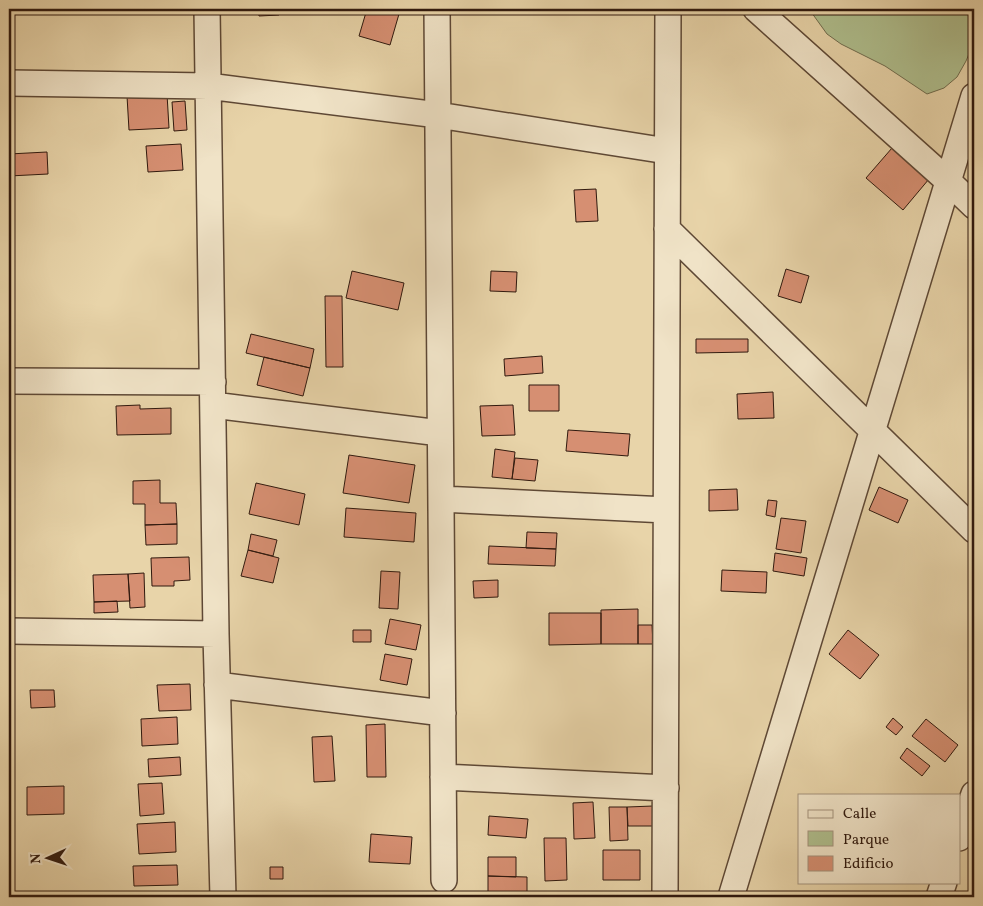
<svg xmlns="http://www.w3.org/2000/svg" width="983" height="906" font-family="Vollkorn,serif">
<rect width="100%" height="100%" fill="#e8d4a9"/>
<filter id="stains"><feTurbulence type="fractalNoise" baseFrequency=".004" numOctaves="4"/><feColorMatrix values="0 0 0 0 .2 0 0 0 0 .09 0 0 0 0 .02 0 0 0 .5 -.17"/></filter>
<radialGradient id="worn" r=".72"><stop offset=".6" stop-color="#630" stop-opacity="0"/><stop offset="1" stop-color="#630" stop-opacity=".3"/></radialGradient>
<path fill="#afbe8d" stroke="#706c4e" d="M809,9H974V42L966,61L957,77L944,88L927,94L885,66L841,44L827,34Z"/>
<path fill="#d68f72" stroke="#30190e" d="M258,9H279V15L259,16Z
M367,9H382L399,14L390,45L359,36Z
M167,94L169,128L129,130L127,96Z
M185,101L187,130L174,131L172,102Z
M181,144L183,170L148,172L146,146Z
M892,148L929,179L903,210L866,178Z
M47,152L48,174L9,176V154Z
M596,189L598,221L576,222L574,190Z
M786,269L809,276L801,303L778,296Z
M352,271L404,283L398,310L346,298Z
M491,271L517,272L516,292L490,291Z
M325,296H342L343,367H326Z
M251,334L314,349L310,368L246,353Z
M696,339H748V352L696,353Z
M542,356L543,373L505,376L504,359Z
M264,357L310,368L303,396L257,385Z
M529,385H559V411H529Z
M773,392L774,418L738,419L737,394Z
M140,405V409L171,408V434L117,435L116,406Z
M513,405L515,435L482,436L480,406Z
M568,430L630,434L628,456L566,451Z
M495,449L515,452L512,479L492,477Z
M349,455L415,465L409,503L343,493Z
M515,458L538,460L535,481L512,479Z
M160,480V503H176L177,524L145,525V504H133V481Z
M256,483L305,494L299,525L249,514Z
M879,487L908,500L898,523L869,510Z
M737,489L738,510L709,511V490Z
M768,500L777,501L775,517L766,515Z
M346,508L416,513L414,542L344,537Z
M781,518L806,521L801,553L776,549Z
M177,524V544L146,545L145,525Z
M527,532L557,533L556,549L526,548Z
M251,534L277,540L273,556L248,550Z
M489,546L556,549L555,566L488,564Z
M248,550L279,558L273,583L241,576Z
M775,553L807,558L804,576L773,571Z
M189,557L190,580L174,581V586H152L151,558Z
M722,570L767,572L766,593L721,591Z
M381,571L400,572L398,609L379,608Z
M144,573L145,607L130,608L128,574Z
M128,574L130,601L94,602L93,575Z
M498,580V597L474,598L473,581Z
M117,601L118,612L94,613V602Z
M638,609V644H601V610Z
M549,613H601V644L549,645Z
M390,619L421,625L416,650L385,644Z
M638,625H652L653,644H638Z
M353,630H371V642H353Z
M848,630L879,655L860,679L829,654Z
M385,654L412,659L407,685L380,680Z
M190,684L191,710L159,711L157,685Z
M30,690H54L55,707L31,708Z
M177,717L178,744L142,746L141,719Z
M893,718L903,727L896,735L886,727Z
M926,719L958,745L945,762L912,736Z
M385,724L386,777H367L366,725Z
M332,736L335,781L314,782L312,737Z
M907,748L930,766L922,776L900,758Z
M180,757L181,775L149,777L148,759Z
M162,783L164,814L140,816L138,784Z
M64,786V814L27,815V787Z
M593,802L595,838L574,839L573,803Z
M653,806L654,826H628L627,807Z
M609,807H627L628,840L610,841Z
M489,816L528,819L526,838L488,835Z
M175,822L176,852L139,854L137,824Z
M371,834L412,837L410,864L369,862Z
M544,838H566L567,880L545,881Z
M603,850H640V880H603Z
M488,857H516V877L488,876Z
M177,865L178,885L134,886L133,866Z
M270,867H283V879H270Z
M488,876L527,877V897H488Z
M604,893L651,897H604Z"/>
<g fill="none" stroke-linecap="round" stroke-linejoin="round">
<defs>
<path id="street" d="M207,9L216,634L223,897
M437,9L444,880
M756,9L948,181L974,206
M9,83L208,86L438,115L667,151
M667,229L974,530
M9,381L213,382
M213,405L440,433
M441,499L666,510
M9,631L216,634
M217,685L443,713
M443,777L666,788
M959,838L974,794
M665,897L668,9
M731,897L974,96
M939,897L944,882"/>
</defs>
<use href="#street" stroke="#5e4835" stroke-width="28"/>
<use href="#street" stroke="#f0e3c7" stroke-width="25"/>
</g>
<rect width="983" height="906" fill="none" stroke="#e8d4a9" stroke-width="30"/>
<rect x="10" y="10" width="963" height="886" fill="none" stroke="#30190e" stroke-width="2.5"/>
<rect x="15" y="15" width="953" height="876" fill="none" stroke="#30190e"/>
<rect x="798" y="794" width="162" height="90" fill="#f0e3c7" stroke="#a3927d"/>
<rect x="808" y="810" width="25" height="8" fill="#f0e3c7" stroke="#a3927d"/>
<text x="843" y="818" font-size="15" fill="#30190e">Calle</text>
<rect x="808" y="831" width="25" height="15" fill="#afbe8d" stroke="#a3927d"/>
<text x="843" y="844" font-size="15" fill="#30190e">Parque</text>
<rect x="808" y="856" width="25" height="15" fill="#d68f72" stroke="#a3927d"/>
<text x="843" y="868" font-size="15" fill="#30190e">Edificio</text>
<g transform="translate(48 858) rotate(267)" stroke="#f0e3c7" stroke-width="4" paint-order="stroke">
<path d="M0-4L9 19L0 12L-9 19Z" fill="#30190e"/>
<text y="-8" font-size="14" font-weight="bold" text-anchor="middle" fill="#30190e">N</text>
</g>
<rect width="100%" height="100%" filter="url(#stains)"/>
<rect width="100%" height="100%" fill="url(#worn)"/>
</svg>
